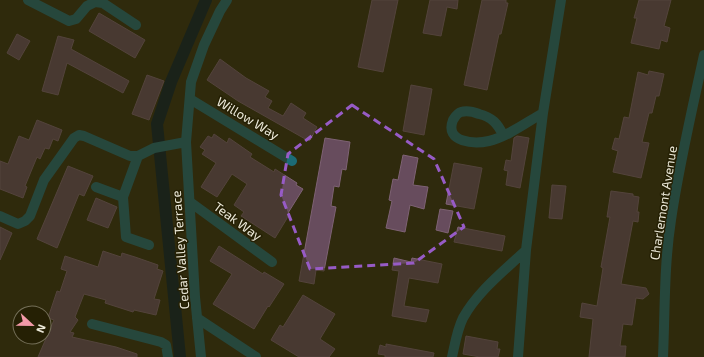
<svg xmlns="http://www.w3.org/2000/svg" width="704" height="357" font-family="'Exo 2',sans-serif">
<rect width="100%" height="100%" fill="#2f2a0d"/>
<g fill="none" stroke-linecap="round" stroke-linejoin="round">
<path stroke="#001a28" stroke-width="12" d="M180,357L157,124L171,82L206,0"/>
</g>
<path fill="#674c5d" stroke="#7e6274" d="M372,0H398L383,72L358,67Z
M430,0H458L457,9L447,7L441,36L423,33Z
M482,0H506V3H508L501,34H499L487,90L464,85Z
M639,0H671L664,26L670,28L667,42L661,40L659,49L631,43L637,18H634Z
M99,13L145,40L135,58L89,31Z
M17,34L30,41L19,60L7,53Z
M58,36L74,40L71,49L129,81L123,93L67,63L58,95L42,91Z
M220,59L246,78L269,91L265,97L272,101L268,108L283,116L291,103L306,113L303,118L317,127L310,140H307L238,101L207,80Z
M649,71L664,74L659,96H656L652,113H649L642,142L649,143L641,178L613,172L618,151L612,149L615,138L619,139L624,117L629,118L638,72L648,75Z
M147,75L164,81L149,120L132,114Z
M411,85L432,89L424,135L403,131Z
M37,120L62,130L58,141L53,139L49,149L45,148L40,159L37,157L25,186L27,187L23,198L0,189V161L8,164L19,136L29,140Z
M214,134L227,143L229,138L252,154L250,157L274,172L275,169L297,183L296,185L303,189L288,213L289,214L286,220L275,238L241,216L244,212L234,205L247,184L232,174L217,197L201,187L216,163L202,154L205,150L200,147L208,136L212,138Z
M517,136L529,138L520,188L506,185L508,171L504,170L506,160L511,161L514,138Z
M325,138L350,142L346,170L342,169L339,187L334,186L331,206L336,207L324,271L316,270L314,284L299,281Z
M403,155L418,158L413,185L428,187L424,209L410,205L405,232L386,228L392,201L389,200L393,179L398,180Z
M454,163L482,168L474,209L446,204Z
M68,166L93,176L84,196L79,194L57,248L37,239Z
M552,185L566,186L562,219L549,218Z
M611,191L633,194V196L639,197L637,212H639L638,222L633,221L621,284L646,288L649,294L643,299L636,298L632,325L623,324L620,346H626L625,357H589L593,319L580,317L582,303L597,306L603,268L601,267L610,217H607Z
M96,198L117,207L108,228L87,220Z
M440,209L453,211L448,233L436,230Z
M0,227L12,233L0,260Z
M458,227L505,236L502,251L454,242Z
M219,246L263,274L264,272L284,284L269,307L268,306L254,329L213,304L232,274L210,261Z
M103,251L121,257L122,253L135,257L158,265L157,269L163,271L154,299L160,300L156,315L134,310L133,312L105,303L106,300L84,294L75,317L78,320L70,332L74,333L72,337L116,347L137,354V357H38L54,320L48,318L57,291L60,292L67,271L61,269L65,256L98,267Z
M394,258L411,262L412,258L442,264L438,283L409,278L404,306L429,310L426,322L392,316L399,271L392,270Z
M303,295L335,314L320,339L335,349L329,357H299L271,340L280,325L283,327Z
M466,336L498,342L497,349H500L498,357H480L463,354Z
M386,344L434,353L433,357H385V355L378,354L380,345L386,347Z"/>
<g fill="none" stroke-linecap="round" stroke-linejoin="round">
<path stroke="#1c6b76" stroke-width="10" d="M28,0L69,21L76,19L87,6L95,2L103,3L136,25
M190,99L292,161
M503,135C498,124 492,117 479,114C474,112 467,110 461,112C457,113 455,117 453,120C444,143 475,144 489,141C507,137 527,122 543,113
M138,156L123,197L126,237L149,245
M96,187L123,197
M190,202L272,262
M0,216L18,224L25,221L30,216L44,180L74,138L79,135L84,136L130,156H138L154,148L186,142
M197,318L256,357
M92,324L161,342L166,345L168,357
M201,357L195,297L186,142L191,82L204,45L220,11L227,0
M452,357C455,344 457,330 463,318C478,291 504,271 526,250
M518,357L526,250L543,113L561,0
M663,357C665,311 664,265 671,220C679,165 692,110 704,55"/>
</g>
<path d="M0 0H704V357H0ZM352,105L434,159L464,227L414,263L310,269L281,195L288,154Z" fill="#2f2a0d" fill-opacity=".55" fill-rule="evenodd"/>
<path fill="none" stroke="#975bc6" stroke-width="3" stroke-dasharray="8 5" stroke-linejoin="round" d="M352,105L434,159L464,227L414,263L310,269L281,195L288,154Z"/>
<g text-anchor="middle" stroke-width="3" stroke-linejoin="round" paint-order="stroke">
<g font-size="13" fill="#ece9d9" stroke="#252004">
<text transform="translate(248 118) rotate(31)" y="5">Willow Way</text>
<text transform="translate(663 203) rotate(-81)" y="5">Charlemont Avenue</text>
<text transform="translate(238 221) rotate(36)" y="5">Teak Way</text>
<text transform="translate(180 250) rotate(-94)" y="5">Cedar Valley Terrace</text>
</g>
</g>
<g transform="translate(32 325) rotate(112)"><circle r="19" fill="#252004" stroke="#757059"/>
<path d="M0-3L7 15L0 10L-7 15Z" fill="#f39aa9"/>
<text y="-6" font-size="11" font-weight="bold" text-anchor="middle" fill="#ece9d9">N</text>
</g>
</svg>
